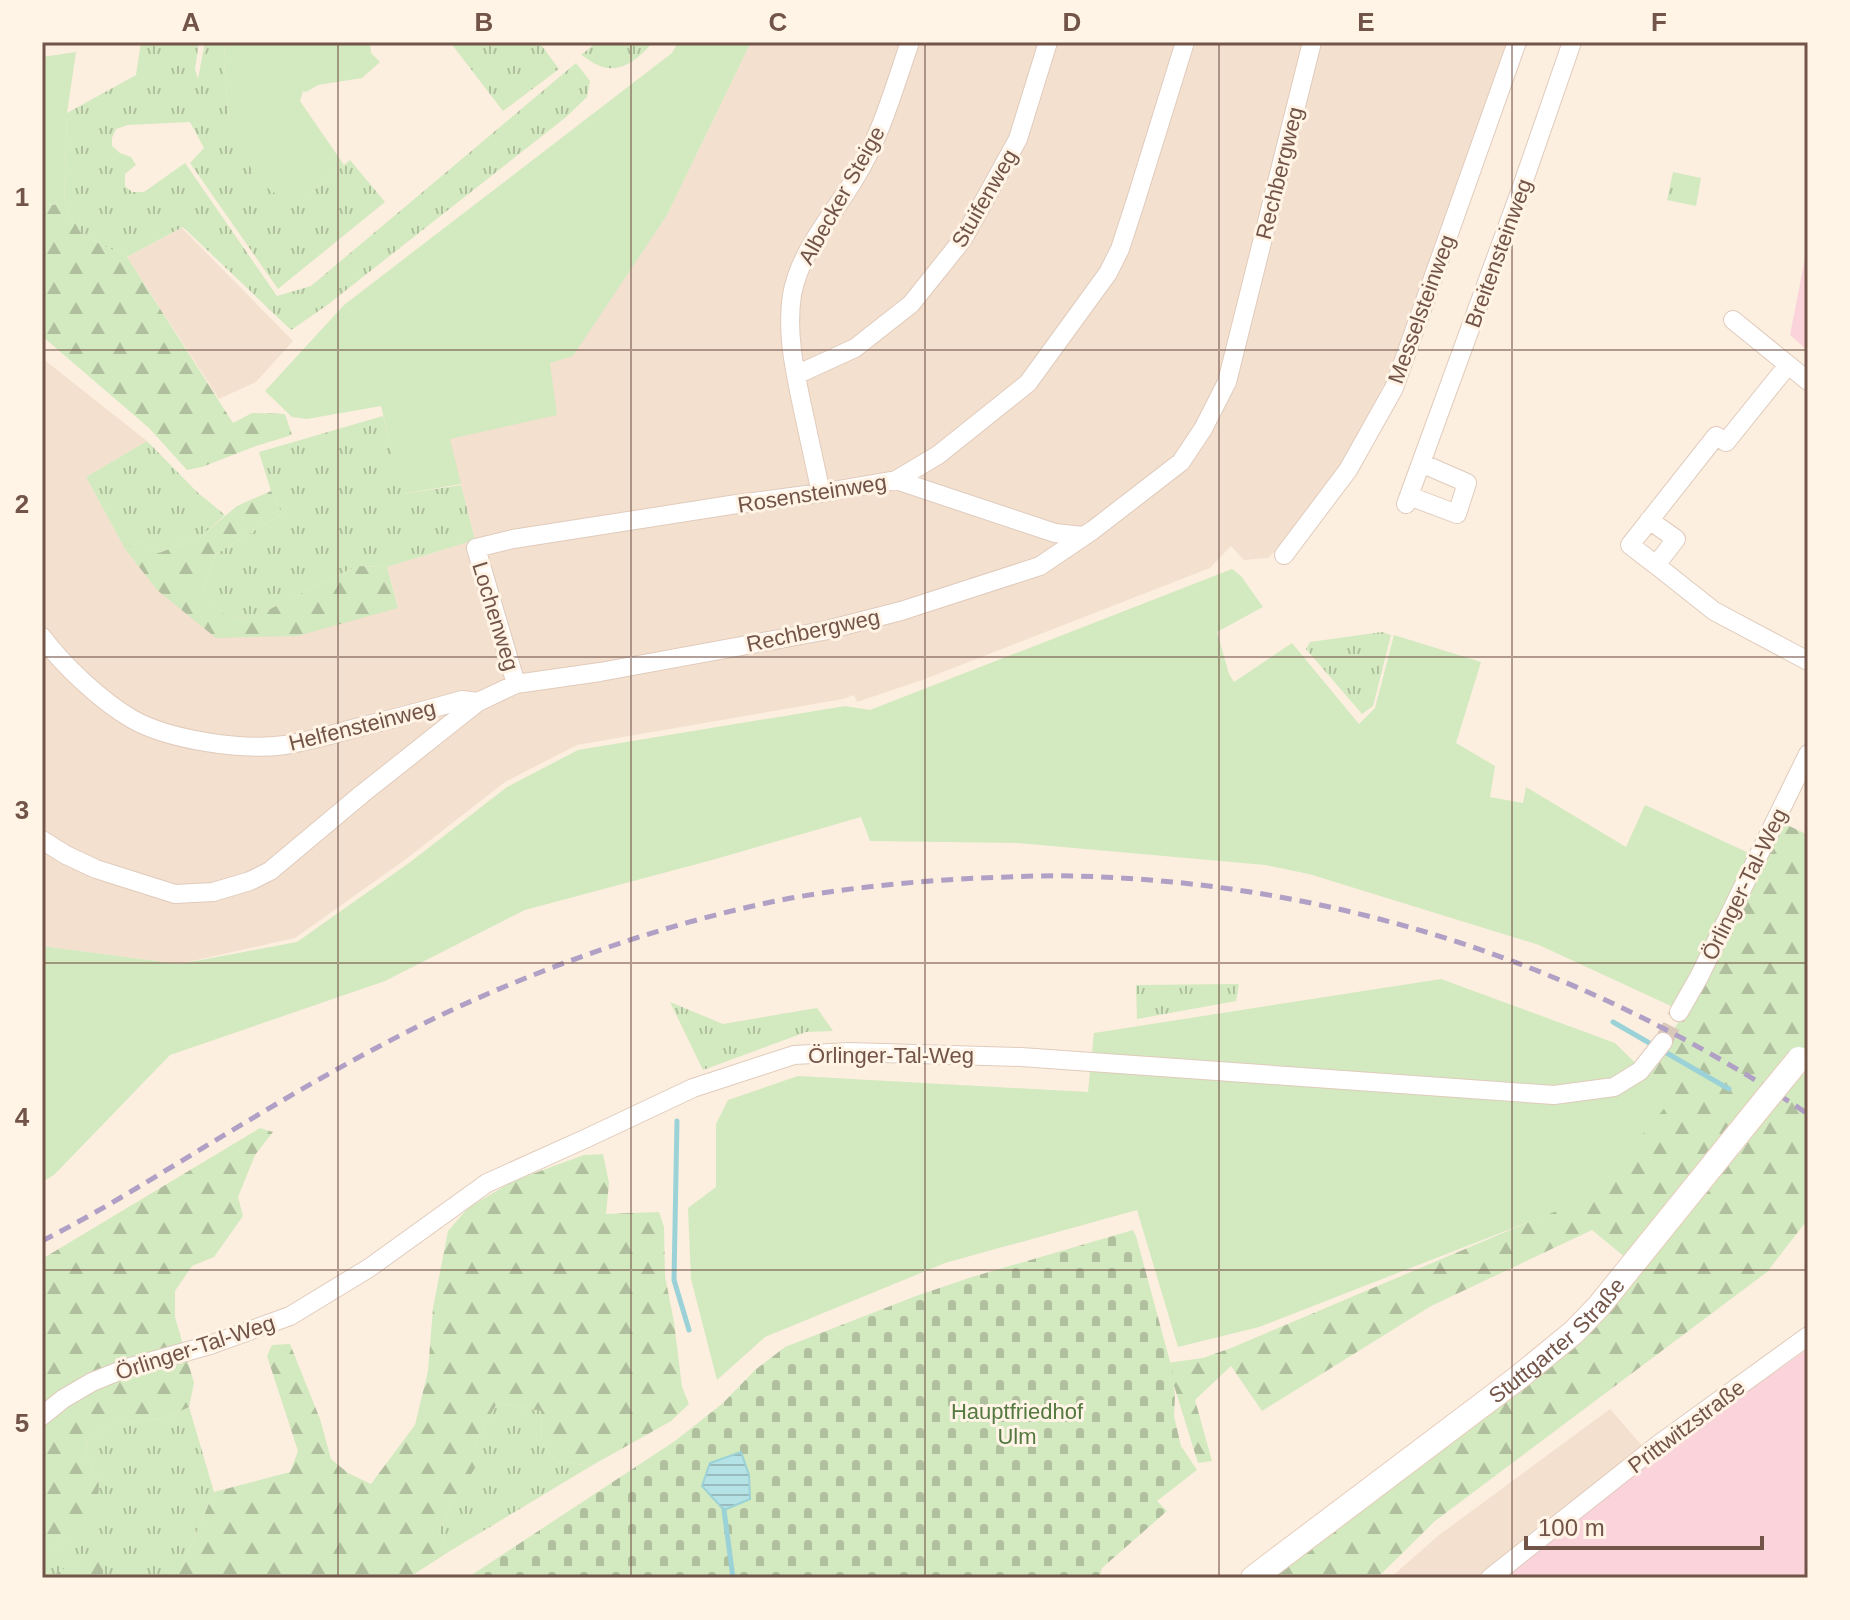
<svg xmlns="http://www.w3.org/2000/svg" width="1850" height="1620" font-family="Helvetica,sans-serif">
<defs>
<pattern id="grass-tufts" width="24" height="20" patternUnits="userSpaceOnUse" patternTransform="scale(2)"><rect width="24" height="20" fill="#d3e9bf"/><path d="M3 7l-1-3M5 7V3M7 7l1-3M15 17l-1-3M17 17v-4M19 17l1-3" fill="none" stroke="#b0bf9d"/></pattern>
<pattern id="forest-firs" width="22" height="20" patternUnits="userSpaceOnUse" patternTransform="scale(2)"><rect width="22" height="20" fill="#d3e9bf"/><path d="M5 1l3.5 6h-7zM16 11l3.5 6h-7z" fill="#b0bf9d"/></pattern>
<pattern id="cemetery-stones" width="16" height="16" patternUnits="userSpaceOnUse" patternTransform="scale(2)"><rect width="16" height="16" fill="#d3e9bf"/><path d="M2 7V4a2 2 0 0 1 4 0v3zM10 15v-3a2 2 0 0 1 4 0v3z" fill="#b0bf9d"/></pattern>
<pattern id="water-rules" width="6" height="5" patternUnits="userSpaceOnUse" patternTransform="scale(2)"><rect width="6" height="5" fill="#b5e2e5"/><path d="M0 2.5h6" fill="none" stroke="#98babc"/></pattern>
</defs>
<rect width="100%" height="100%" fill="#fcefe0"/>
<path fill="#f4e0cf" d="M751,42H1526L1402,392L1383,385L1361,436L1291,536L1268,558L1244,560L1231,546L1210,568L925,679L857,702L854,695L843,699L577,745L505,782L406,859L295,938L179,964L42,946V358L147,441L86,477L125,549L157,590L398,607L387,567L475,540L449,439L550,363L573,355L667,215Z
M182,228L293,341L256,382L219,399L127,257Z
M1610,1409L1653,1458L1808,1578H1390L1439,1535Z"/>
<path fill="#fad3db" d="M1808,243V351L1790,335Z
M1808,1349V1578H1506L1653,1458Z"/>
<path fill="url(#grass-tufts)" d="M141,42H199L195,69L198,79L205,42H225L224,61L229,119L307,196L350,160L385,202L278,289L190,163L204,148L190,122L128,125L116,129L112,138V146L120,153L131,157L136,165L125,174V186L132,192H144L185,163L277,296L311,286L576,63L590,81L587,97L565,118L326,306L291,330L183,227L127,257L82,235L64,204L67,113L136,75Z
M450,42H539L559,69L503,111Z
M597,42H653C641,56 624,73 603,67C595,65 588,59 581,55Z
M1673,172L1701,178L1696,206L1667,200Z
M383,416L403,494L461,485L475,540L387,567L357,566L254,617L229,618L201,593L216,554L282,514L271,491L259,452Z
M147,441L197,492L225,515L200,537L159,553L139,542L125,549L86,477Z
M1382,632L1391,635L1373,706L1362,714L1306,649L1310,642Z
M1239,984L1236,1001L1137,1019L1136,985Z
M670,1002L723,1024L817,1008L833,1031L806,1032L703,1070Z
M497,1403L541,1411L542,1443L555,1461L591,1466L450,1551L439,1531L451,1505L478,1462L474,1445Z
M189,1407L214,1492L177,1578H103V1554L90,1553L49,1578H42V1556L70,1539L99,1481L86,1456L88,1440L114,1423L163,1419Z"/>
<path fill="url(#forest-firs)" d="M64,204L82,235L127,257L233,423L252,413L285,414L292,435L256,446L202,467L187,470L149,428L42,336V205Z
M271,491L282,514L216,554L201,593L229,618L254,617L357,566L387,567L398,608L297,636L216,638L157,590L125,549L139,542L159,553L200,537L237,506Z
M1779,821L1808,835V1219L1767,1272L1435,1521L1377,1578H1271L1568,1350L1632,1263L1592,1230L1431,1306L1262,1411L1231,1366L1195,1400L1212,1461L1198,1463L1167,1363L1203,1358L1231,1348L1581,1200L1623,1106L1658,1058L1685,1010Z
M260,1128L273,1132L255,1155L238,1197L243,1216L214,1257L192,1266L175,1291V1317L194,1383L189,1407L163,1419L114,1423L88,1440L86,1456L99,1481L98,1508L70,1539L42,1556V1259Z
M603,1154L609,1183L606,1214L659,1212L664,1227L665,1276L674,1322L682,1387L689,1404L671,1421L591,1466L555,1461L542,1443L541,1411L497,1403L474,1445L479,1462L451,1505L439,1531L450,1551L408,1578H177L214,1492L290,1472L298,1451L267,1356L272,1345L290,1344L320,1419L331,1459L348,1473L371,1484L415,1425L428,1371L433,1308L448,1231L468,1208L513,1181L584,1155Z
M89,1553H103V1578H49Z"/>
<path fill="url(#cemetery-stones)" d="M1133,1230L1136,1236L1172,1369L1175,1396L1174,1416L1181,1446L1197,1470L1157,1501L1167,1511L1102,1568L1099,1578H467L675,1441L723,1403L755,1370L785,1347L916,1296L972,1277Z"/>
<path fill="#d3e9bf" d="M225,42H370L371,53L380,62L362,78L318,85L306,92L303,91L300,101L344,165L307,196L283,199L256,180L229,119L224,61Z
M678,42H751L667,215L573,356L550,363L557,415L450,439L461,484L402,494L381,406L307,419L292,417L265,391L344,305L672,53Z
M76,52L67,113L64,204L42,205V57Z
M1232,569L1241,576L1263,607L1217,632L1229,674L1234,682L1292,643L1359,724L1375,708L1394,635L1481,662L1456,743L1495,766L1490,797L1523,803L1526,787L1626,847L1645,805L1751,854L1673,1007L1539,945L1309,874L1265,865L1018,843L870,841L861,817L712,860L525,910L385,981L170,1055L54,1175L42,1182V946L179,964L297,942L409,863L507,787L578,750L845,706L870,710Z
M1441,979L1615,1043L1672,1099L1590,1198L1259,1327L1178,1347L1137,1210L945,1263L765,1337L717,1380L691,1279L688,1208L716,1187V1124L728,1100L798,1076L1088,1092L1094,1033Z"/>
<path fill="url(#water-rules)" stroke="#9bd2d7" stroke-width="2" d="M741,1452L749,1475L750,1499L724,1510L702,1486L710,1463Z"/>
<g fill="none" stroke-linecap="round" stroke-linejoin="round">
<path stroke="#9bd2d7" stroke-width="5" d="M1613,1022L1729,1089
M677,1121L674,1280L689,1330
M724,1510L733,1578"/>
<path stroke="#dac8ba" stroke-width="18" stroke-dasharray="18 9" stroke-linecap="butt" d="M1663,1042L1679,1012"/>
<defs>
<path id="minor" d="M1733,320L1808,381
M796,375L855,348L911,304L963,239L1018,139L1048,42
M896,480L1055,533L1083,536
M821,493C815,465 809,438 803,410C795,372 786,333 792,295C800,250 833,216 855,178C881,136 894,88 910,42
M1409,496L1457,514L1467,483L1421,463
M1406,504L1520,192L1572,42
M1649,520L1676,539L1656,565L1630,545L1716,436L1726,442L1788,365
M1284,555L1348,470L1394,388L1517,42
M1656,565L1714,611L1808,661
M42,637C64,666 101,701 132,719C169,740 243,751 285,745C310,741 333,734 356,728C392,719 427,710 462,700L478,702
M516,684L476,548L513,539L737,504L821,493L896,480L938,455L1028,383L1108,273L1120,249L1135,203L1185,42
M42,840L66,855L96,869L175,894L213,892L250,881L270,871L362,794L478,702L516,684L600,672L823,631L901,611L1040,566L1093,530L1181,462L1203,429L1227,382L1312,42
M1679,1012L1699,977L1808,754
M42,1416L63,1399L92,1382L124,1369L210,1345L290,1316L369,1268L487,1183L587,1138L693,1088L794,1055L849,1052L1021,1057L1554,1095L1614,1087L1640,1071L1663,1042
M1490,1578L1659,1444L1808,1336"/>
<g id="secondary">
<path id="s1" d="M1253,1578L1519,1377L1574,1332L1599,1306L1767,1098"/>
</g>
</defs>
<use href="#minor" stroke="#e0cbbc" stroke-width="20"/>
<use href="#secondary" stroke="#e7cdbc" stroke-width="26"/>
<use href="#minor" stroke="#fff" stroke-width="18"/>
<use href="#secondary" stroke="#fff" stroke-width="24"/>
<path stroke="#b1a0c5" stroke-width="5" stroke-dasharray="12 8" stroke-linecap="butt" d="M42,1241C107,1208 169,1168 231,1131C316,1080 401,1031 492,992C588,951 688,918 791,898C854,887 917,881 980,878C1012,877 1044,875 1076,876C1341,883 1589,967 1808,1114"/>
<defs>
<path id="secondary-bridge" d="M1767,1098L1799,1059"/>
</defs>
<use href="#secondary-bridge" stroke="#e7cdbc" stroke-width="26" stroke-linecap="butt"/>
<use href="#secondary-bridge" stroke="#fff" stroke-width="24"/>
</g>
<path fill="none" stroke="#735448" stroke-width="2" stroke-opacity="0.55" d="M338,42V1578M631,42V1578M925,42V1578M1219,42V1578M1512,42V1578M42,350H1808M42,657H1808M42,963H1808M42,1270H1808"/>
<g text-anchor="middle" stroke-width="6" stroke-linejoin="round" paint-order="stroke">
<g font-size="22" fill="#735448" stroke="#fff4e6">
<text transform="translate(1279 173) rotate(-76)" y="8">Rechbergweg</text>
<text transform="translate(841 195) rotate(-61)" y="8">Albecker Steige</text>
<text transform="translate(984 198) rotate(-60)" y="8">Stuifenweg</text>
<text transform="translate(1498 253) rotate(-70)" y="8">Breitensteinweg</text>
<text transform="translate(1421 309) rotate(-70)" y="8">Messelsteinweg</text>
<text transform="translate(812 493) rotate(-9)" y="8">Rosensteinweg</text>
<text transform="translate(496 616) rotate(73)" y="8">Lochenweg</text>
<text transform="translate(813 630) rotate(-12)" y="8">Rechbergweg</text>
<text transform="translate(362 725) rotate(-14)" y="8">Helfensteinweg</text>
<text transform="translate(1744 884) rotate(-64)" y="8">Örlinger-Tal-Weg</text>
<text x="891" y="1063">Örlinger-Tal-Weg</text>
<text dy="8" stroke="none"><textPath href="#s1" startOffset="386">Stuttgarter Straße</textPath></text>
<text transform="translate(195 1347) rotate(-18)" y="8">Örlinger-Tal-Weg</text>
<text transform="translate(1686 1426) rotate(-37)" y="8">Prittwitzstraße</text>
</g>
<g font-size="22" fill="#547940" stroke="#fff4e6">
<text x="1017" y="1419">Hauptfriedhof<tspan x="1017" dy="25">Ulm</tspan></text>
</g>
</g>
<rect width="1850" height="1620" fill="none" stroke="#fff4e6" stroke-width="88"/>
<path d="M1526 1536v12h236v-12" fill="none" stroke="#735448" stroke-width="4"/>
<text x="1538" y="1536" font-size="24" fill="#735448" stroke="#fff4e6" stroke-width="6" paint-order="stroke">100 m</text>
<rect x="44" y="44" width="1762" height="1532" fill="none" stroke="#735448" stroke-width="3"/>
<g font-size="26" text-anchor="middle" font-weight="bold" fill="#735448">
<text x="191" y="31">A</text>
<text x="484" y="31">B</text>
<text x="778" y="31">C</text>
<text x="1072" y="31">D</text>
<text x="1366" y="31">E</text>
<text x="1659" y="31">F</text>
<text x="22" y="206">1</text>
<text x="22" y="513">2</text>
<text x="22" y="819">3</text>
<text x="22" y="1126">4</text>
<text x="22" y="1432">5</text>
</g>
</svg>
